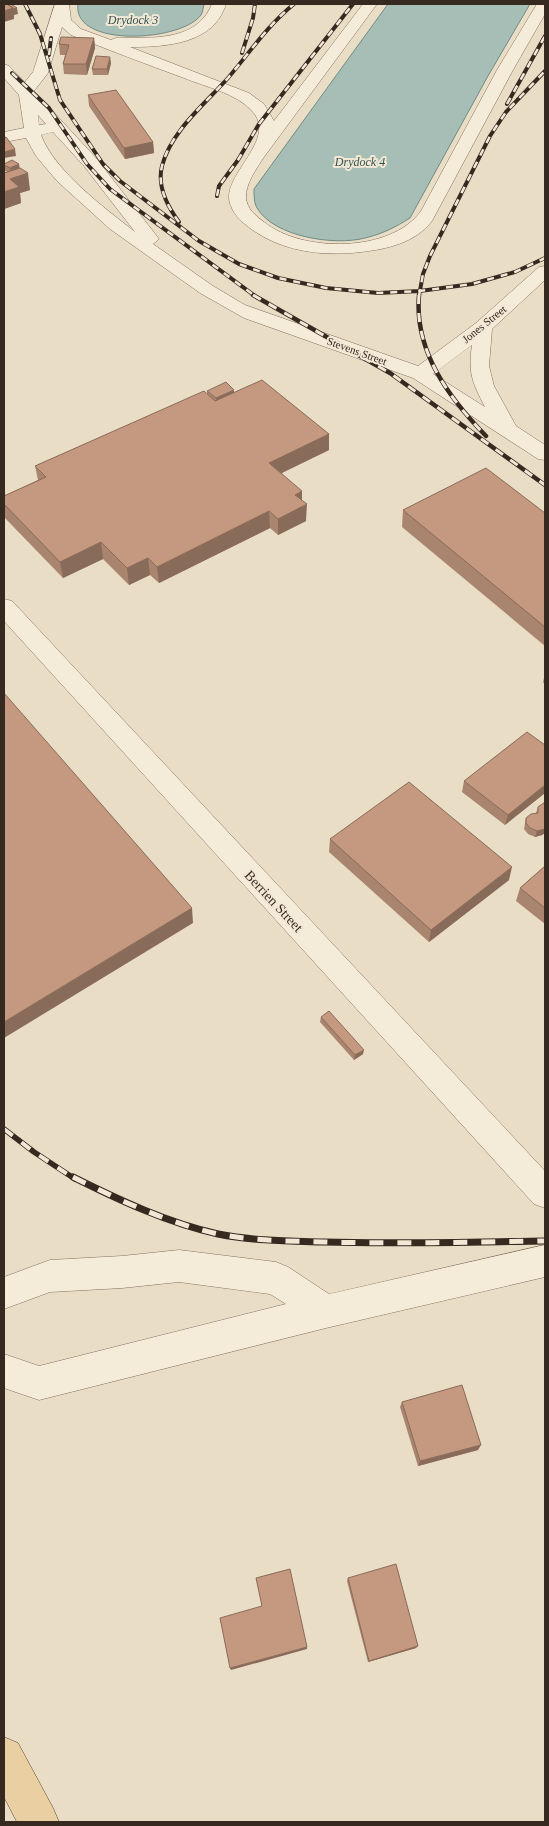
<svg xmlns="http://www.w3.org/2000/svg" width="549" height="1826" font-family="'Times New Roman',serif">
<rect width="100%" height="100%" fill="#eaddc6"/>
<path fill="#a7beb6" stroke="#6f8b83" d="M78,4H204C203,8 203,12 201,15C181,42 72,48 78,4Z
M388,4H530L488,76L410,218C396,227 382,234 365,238C335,246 274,237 257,208C254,203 254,195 254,189Z"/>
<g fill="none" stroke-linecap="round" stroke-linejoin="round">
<defs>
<path id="minor" d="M55,4H69L71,20L81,29L111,40C118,36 126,38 134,38C165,38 199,36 212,4H226C214,44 166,47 130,47L249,93L264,104L274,121L363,4H377L264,157C257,168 245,184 246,198C247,209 256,216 264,222C302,253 391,253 421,211L497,70L537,4H545V14L513,70L432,221C415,243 387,249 361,252C321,257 278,251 246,225C238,219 229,208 229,197C229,170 277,137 252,111C236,93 206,87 184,78C146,64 109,50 71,35L62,27L48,73L34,91L96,158L156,235L159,239L153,244L213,286L245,305L418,366L476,323L539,267L545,266V280L492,329L489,366L494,386L516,426L545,445V460L538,459L413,378L244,318L200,293L110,229L57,181L36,156L26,138L4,142V132L24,128L19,95L4,78V64L9,66L25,82L33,72ZM38,115L46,124L39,125ZM53,132L84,166L135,232C105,208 55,172 41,135ZM472,345C468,373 472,382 485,407L433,374Z
M4,599L12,601L545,1171V1208L534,1204L4,621Z
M545,1245V1277L326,1328L39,1400L4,1388V1354L39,1366L286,1304L270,1294L179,1282L122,1288L50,1292L4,1309V1277L50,1260L122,1256L179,1250L276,1262L288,1267L329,1294Z"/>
<path id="major" d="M4,1737L18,1743L53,1808L59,1822H17L4,1797Z"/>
</defs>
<use href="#minor" stroke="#83705e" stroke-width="1"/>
<use href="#major" stroke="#513f32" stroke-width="1"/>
<use href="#minor" fill="#f5ebd9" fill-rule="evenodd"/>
<use href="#major" fill="#e9cfa2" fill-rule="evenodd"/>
<defs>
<path id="rail-far3" d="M25,4L40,34L60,100L103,164L120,181L199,241L239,264L278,278L326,288L378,293L420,291L472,284L515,272L545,258
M242,53L253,18L255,4
M49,55L51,38
M12,73L49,108L87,164L110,189L255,296
M507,104L545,36
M217,196L219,186L238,160L259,124L353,4
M179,222C167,206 157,186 162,166C171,131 205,104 228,78C250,52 268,25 294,4
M419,296L423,274L430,256L490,136L506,112L545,71"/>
<path id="rail-far2" d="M253,295L390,373L545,485
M419,295C414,351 449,398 486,436"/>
<path id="rail-far1" d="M4,1129L34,1152L75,1179"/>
<path id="rail" d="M73,1177C119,1200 168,1223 218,1234C253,1241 289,1241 324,1242C398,1244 471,1242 545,1241"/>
</defs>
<use href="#rail-far3" stroke="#352920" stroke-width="4"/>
<use href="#rail-far2" stroke="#352920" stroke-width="4.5"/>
<use href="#rail-far1" stroke="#352920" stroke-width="5.5"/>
<use href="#rail" stroke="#352920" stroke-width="7"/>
<use href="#rail-far3" stroke="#f2e8d5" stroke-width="2.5" stroke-dasharray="7" stroke-linecap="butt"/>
<use href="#rail-far2" stroke="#f2e8d5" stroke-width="3" stroke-dasharray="9" stroke-linecap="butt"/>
<use href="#rail-far1" stroke="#f2e8d5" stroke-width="4" stroke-dasharray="11" stroke-linecap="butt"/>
<use href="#rail" stroke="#f2e8d5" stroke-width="5" stroke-dasharray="14" stroke-linecap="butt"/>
</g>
<path fill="#a9846e" d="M94,38L95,48L87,75L64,74L63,64L65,55H60L59,44Z
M111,63L108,75H93L92,69Z
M88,95L153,142L154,153L125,159L89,106Z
M4,164L20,168L30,190L20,193L21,203L4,209V173L7,172L4,170Z
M207,391L234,392L329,434V450L282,473L302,501L306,521L278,535L270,528L159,583L150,575L129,585L103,559L63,578L4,517V496L38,480L35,466L207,394Z
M403,510L545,513V646L402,527Z
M545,674V685L543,682Z
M545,745V793L505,825L462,792L464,781Z
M545,802V833L542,835L535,837L528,834L524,829L526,818L536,813L538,807Z
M330,839L509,880L429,942L329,852Z
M545,866V924L516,901L520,888Z
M321,1017L363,1054L354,1060L320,1022Z
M402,1402L478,1450L418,1466L400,1407Z
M348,1578L416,1648L368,1662L347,1581Z"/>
<path fill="#896b5a" d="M13,8H17L18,14L14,15V19L4,22V11Z
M94,38L95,48L87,75L86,64Z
M110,57L111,63L108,75L107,69Z
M153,142L154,153L125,159L124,148Z
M15,149L16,156L4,158V152Z
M19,164L20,170L11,174L10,168Z
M28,173L30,190L20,193L21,203L4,209V192L10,179Z
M234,390V397L217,405L216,398Z
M329,434V450L269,479V463Z
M302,491V507L307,504L306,521L278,535V519L295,495Z
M269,511L270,528L159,583L157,567Z
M101,542L103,559L63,578L60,562Z
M148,558L150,575L129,585L127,568Z
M545,785V793L505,825L508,815Z
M545,829V833L542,835L535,837L537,831Z
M512,867L509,880L429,942L431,930Z
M192,908L193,923L4,1038V1022Z
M364,1050L363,1054L354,1060L355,1055Z
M481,1445L478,1450L418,1466L420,1461Z
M418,1646L416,1648L368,1662L369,1661Z
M307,1647V1649L231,1670L230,1668Z"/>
<path fill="#c49980" stroke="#896b5a" d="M4,4H7L13,8L4,11Z
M7,4H11L17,8L13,9V8Z
M61,37L94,38L86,64H63L69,45L59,44Z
M96,56L110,57L107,69H92Z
M116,90L153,142L124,148L88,95Z
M6,137L15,149L4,152V138Z
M12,160L19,164L10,168L4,165V164Z
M20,168L28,173L10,179L19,187L4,192V173Z
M262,380L329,434L269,463L302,491L295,495L307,504L278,519L269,511L157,567L148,558L127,568L101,542L60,562L4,504V496L46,477L35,466L204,391L215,401Z
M226,382L234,390L216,398L207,391Z
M486,468L545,513V627L403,510Z
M4,693L192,908L4,1022Z
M527,732L545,745V785L508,815L464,781Z
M409,782L512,867L431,930L330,839Z
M545,802V829L537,831L530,828L526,823V818L531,814L538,813V807Z
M545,866V908L520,888Z
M329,1011L364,1050L355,1055L321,1017Z
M462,1385L481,1445L420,1461L402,1402Z
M396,1564L418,1646L369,1661L348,1578Z
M290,1569L307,1647L230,1668L220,1618L262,1606L256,1578Z"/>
<g text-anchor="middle" stroke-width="4" stroke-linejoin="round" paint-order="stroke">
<g font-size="11" fill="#352920" stroke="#f2e8d5">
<text transform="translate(484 324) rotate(-39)" y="4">Jones Street</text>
<text transform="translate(357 351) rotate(20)" y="4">Stevens Street</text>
</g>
<g font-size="12" font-style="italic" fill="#31534f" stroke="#f2e8d5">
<text x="133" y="24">Drydock 3</text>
<text x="360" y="166">Drydock 4</text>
</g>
<g font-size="14" fill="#352920" stroke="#f2e8d5">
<text transform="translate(274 901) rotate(47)" y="5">Berrien Street</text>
</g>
</g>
<rect width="549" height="1826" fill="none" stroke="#352920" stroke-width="10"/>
</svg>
